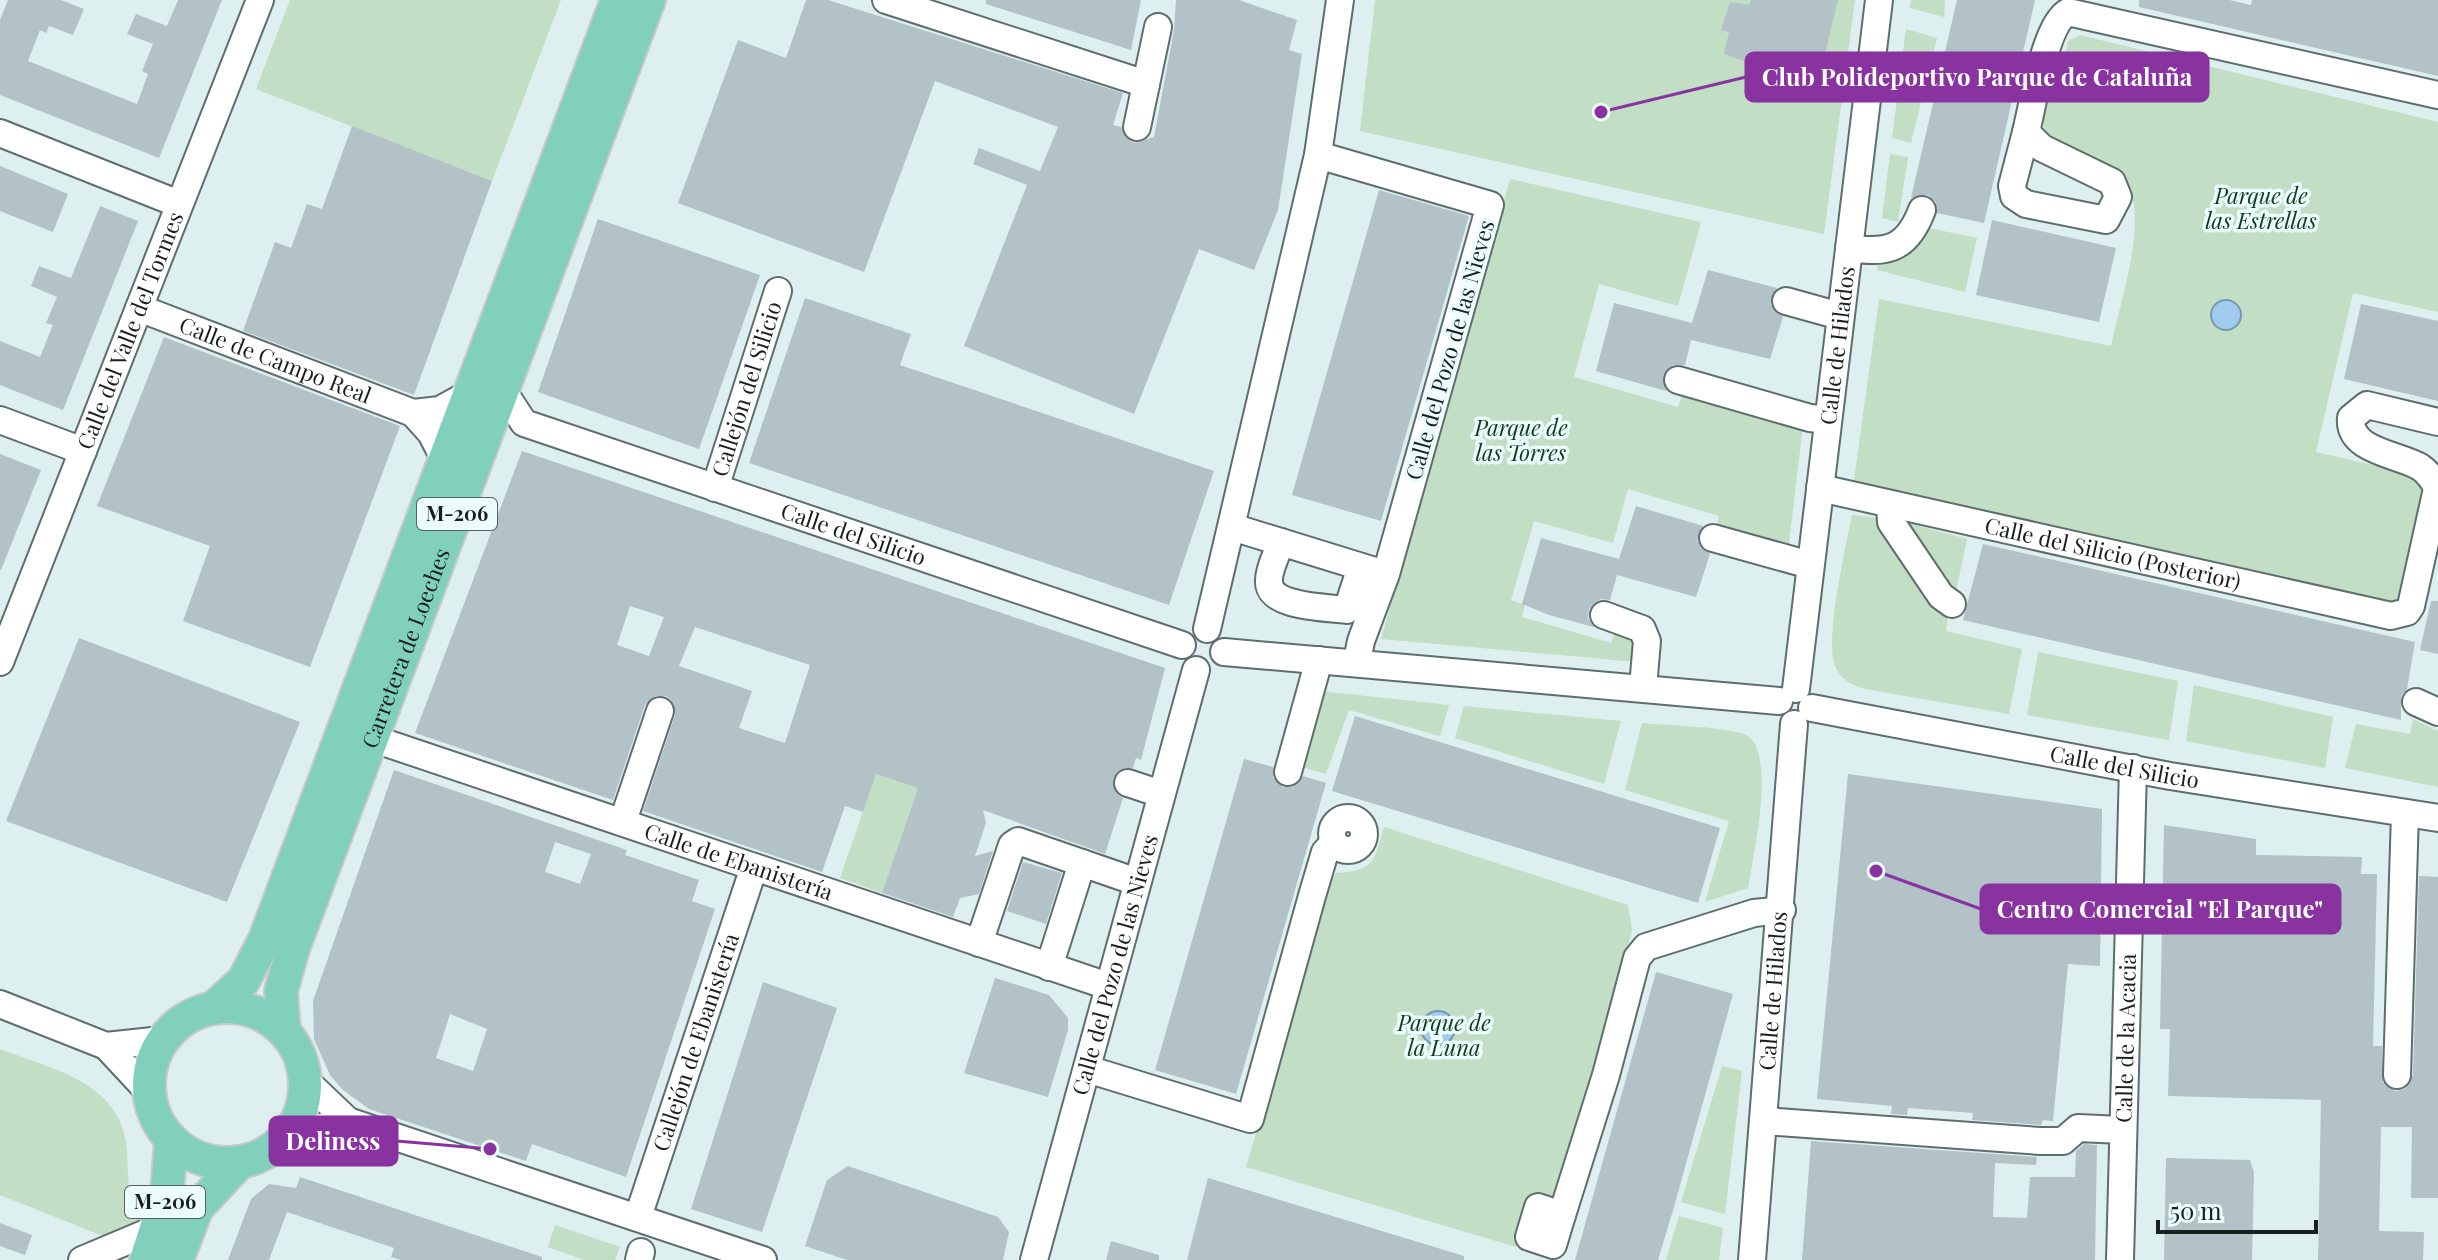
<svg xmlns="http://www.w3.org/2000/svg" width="2438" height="1260" font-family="'Playfair Display',serif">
<rect width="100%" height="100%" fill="#ddefee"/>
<path fill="#c2dec4" d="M290,0H561L492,181L256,89Z
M1375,0H1855L1824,234L1360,131Z
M1911,0H1945L1944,17L1910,8Z
M1906,29L1937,38L1911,143L1892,138Z
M2080,35L2438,122V312L2353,293L2316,452L2416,475L2429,485L2401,603L2005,517L1854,480L1879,299L2111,346C2119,307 2145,229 2131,193C2112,141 2027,171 2046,101L2055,103L2068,41Z
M1890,154L1908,157L1898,222L1882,218Z
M1510,179L1701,222L1678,306L1599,284L1574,377L1678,407L1684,390L1803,425L1788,552L1716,529L1719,516L1628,489L1613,543L1534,521L1511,600L1525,605L1522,617L1611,643L1616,630L1637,636V662L1381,639Z
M1924,227L1977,238L1965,292L1877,270L1879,262Z
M1852,515L1879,518L1948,612L1946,631L2022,649L2009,714L1865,689C1853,685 1842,681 1836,668C1823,644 1846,546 1852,515Z
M1904,522L1967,539L1955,596Z
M2038,652L2178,681L2169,740L2027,715Z
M2194,685L2333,717L2325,768L2186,741Z
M1320,691L1449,705L1440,736L1349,710L1326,774L1299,766Z
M1464,706L1621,721L1604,784L1455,738Z
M2413,719L2438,731V787L2345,768L2356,724L2410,734Z
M1642,723C1661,725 1736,727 1748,736C1776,757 1753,856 1748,888L1705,902L1729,821L1625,790Z
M876,774L918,788L882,893L840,878Z
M1384,827L1628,905L1632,931L1557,1197L1532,1192L1516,1247L1246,1167L1331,879L1336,873C1375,871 1374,861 1384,827Z
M0,1049C46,1067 113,1080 125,1137C129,1157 126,1178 131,1198L151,1207L148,1219L113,1240L0,1195Z
M1722,1066L1742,1071L1725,1214L1681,1202Z
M1679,1216L1723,1228L1719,1260H1666Z
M555,1225L620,1247L615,1260H584L548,1247Z"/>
<path fill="#a0cbef" stroke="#7897b1" stroke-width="2" d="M2211 315a15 15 0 1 1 30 0a15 15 0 1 1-30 0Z
M1421 1028a17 17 0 1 1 34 0a17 17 0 1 1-34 0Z"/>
<path fill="#b2c2c7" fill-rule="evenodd" d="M8,0H61L84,9L73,35L49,26L46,33L40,30L28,61L137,104L148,74L142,71L153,44L127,34L136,14L167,26L178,0H222L159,158L0,95V20Z
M806,0H828L1123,93L1113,125L1121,127L1126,138L1134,143L1154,137L1174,30L1176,0H1239L1297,20L1289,50L1302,54L1278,210L1254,270L1199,249L1134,414L964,346L1027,185L973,164L979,148L1040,171L1058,127L935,81L864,272L678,203L738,40L786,58Z
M986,0H1141L1131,50L986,4Z
M1751,0H1838L1820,74L1806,83L1724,54L1729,32L1721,30L1730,2L1749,5Z
M1957,0H2035L1984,223L1937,213L1935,201L1928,195L1911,198Z
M2139,0H2229L2251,5L2252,0H2438V76L2139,7Z
M352,126L492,181L414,395L243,331L275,242L291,248L307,204L322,209Z
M0,166L68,194L53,232L0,211Z
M1379,190L1469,216L1381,521L1292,495Z
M100,206L138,221L63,410L0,385V341L40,357L53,325L46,323L57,297L31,286L39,266L71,278Z
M598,219L760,275L699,449L538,392Z
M1992,220L2116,248L2099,322L1976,295Z
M1708,270L1777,288L1770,304L1783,317L1770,359L1691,340L1685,365H1673L1663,375L1666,391L1596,371L1614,303L1692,323Z
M805,298L911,334L900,365L1214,471L1169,605L749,463Z
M2361,304L2438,321V401L2344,379Z
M164,337L400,426L310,667L183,621L210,546L97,506Z
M522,451L1165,668L1141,760L1136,758L1133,768L1118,771L1113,779L1116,793L1123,798L1105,854L983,810L986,823L975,856L993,851L979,894L960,898L953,917L882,893L918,788L876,774L863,812L845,806L822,872L643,811L675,715L672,701L666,696H656L645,705L613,800L415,733ZM630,606L664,617L649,656L617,645ZM695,627L810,665L785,743L739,728L752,691L679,666Z
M0,454L41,470L1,570H0Z
M1636,506L1703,526L1697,541L1710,554L1696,597L1617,575L1610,600L1601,599L1589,609L1588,618L1594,627L1549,615L1522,604L1541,538L1619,559Z
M1983,544L2415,642L2407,689L2401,696V720L1963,620Z
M2431,601H2438V654L2420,650Z
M79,638L300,722L227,902L6,821Z
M1355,716L1720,828L1698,903L1332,791Z
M1244,759L1273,767V777L1283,787H1293L1303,776L1326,783L1236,1094L1155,1070Z
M394,770L627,850L625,855L699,880L692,901L715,909L626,1177L532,1144L526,1161L369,1109L343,1090L330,1075L314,1039L313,1001ZM555,842L591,854L580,884L545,872ZM450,1014L487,1029L473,1071L436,1058Z
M1848,774L2102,809L2100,966L2068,964L2053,1121L2043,1120L2041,1125L1972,1120L1973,1113L1908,1108L1907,1115L1891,1114L1892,1106L1817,1099Z
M2164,825L2256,839V855L2362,857L2361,874H2377L2373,1046H2382L2383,1082L2396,1091L2405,1089L2413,1075L2419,876L2438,877V1198H2411L2412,1127H2381L2379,1231L2424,1232L2423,1260H2318L2321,1100L2168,1096L2170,1029H2160Z
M1023,862L1062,873L1046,924L1007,911Z
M1656,972L1733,994L1674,1207L1658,1260H1575Z
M995,978L1049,995L1068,1018V1030L1048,1097L964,1073Z
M763,982L837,1008L762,1232L691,1209Z
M1811,1141L2037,1157L2036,1165L1995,1163L1993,1217L2027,1218L2030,1177H2075L2076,1151L2084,1144L2097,1145L2095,1260H1802Z
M2166,1158L2250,1160L2254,1172L2252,1260H2164Z
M848,1166L998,1217L1009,1232L1003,1260H847L805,1246L827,1180Z
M300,1177L542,1257V1260H401L391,1257L394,1248L287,1212L269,1260H228L251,1199L269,1184L296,1188Z
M1208,1178L1464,1256V1260H1187Z
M0,1223L32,1235L25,1255L0,1246Z
M1111,1241L1159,1255V1260H1106Z"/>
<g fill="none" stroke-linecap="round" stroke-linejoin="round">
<defs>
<g id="minor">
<path d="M886,0L1146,84"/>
<path d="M1137,127L1158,27"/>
<path d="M2026,132C2033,105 2045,24 2068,12L2438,95"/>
<path d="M2026,132L2042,148L2112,182L2118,197L2106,220L2026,204L2014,196L2012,186Z"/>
<path d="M0,133L179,204"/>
<path d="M1318,155L1490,205L1386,574L1361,641L1357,661"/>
<path d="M1849,248C1888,254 1907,249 1922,210"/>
<path d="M1786,301L1840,316"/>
<path id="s1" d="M139,308L413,413L440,410L469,394"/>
<path d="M1678,380L1810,418L1828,420"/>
<path id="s2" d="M503,391L524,423L1182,645"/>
<path d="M413,413L431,433L445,460"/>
<path d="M0,420L83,451"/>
<path d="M2437,487C2433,480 2428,472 2420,467C2398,454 2348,451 2351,418L2367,405L2438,422"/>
<path id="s3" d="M715,488L778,291"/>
<path id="s4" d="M1820,488L2391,616L2407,612L2411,606L2438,484"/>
<path d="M1890,504L1891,522L1941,596L1952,604"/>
<path d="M1232,527L1378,572"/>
<path d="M1713,538L1810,565"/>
<path d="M1281,542C1277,554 1269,568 1269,580C1267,608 1327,607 1347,610L1361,567"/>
<path d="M1604,615L1642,629L1647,641L1643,687"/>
<path d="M1207,629L1318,155L1340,0"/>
<path d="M1224,652L1779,701"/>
<path id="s5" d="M0,662L260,0"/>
<path id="s6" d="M1796,689L1879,0"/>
<path d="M2416,702L2438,712"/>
<path id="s7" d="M1812,708L2170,776L2438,818"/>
<path id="s8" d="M371,738L1108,986"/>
<path d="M1288,772L1319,660"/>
<path d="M1128,783L1161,794"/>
<circle cx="1348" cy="834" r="16"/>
<path d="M623,821L660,711"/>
<path d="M979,943L1012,845L1018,841L1137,882"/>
<path d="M1049,967L1082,863"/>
<path d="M0,1004L106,1046L148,1091"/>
<path d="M106,1046L162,1040"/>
<path d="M1087,1069L1250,1119L1312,896L1325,852L1334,843"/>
<path d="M2397,1075L2405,813"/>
<path d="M305,1080L348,1121L763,1260"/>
<path d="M1765,1121L2040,1141H2063L2078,1128L2122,1130"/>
<path d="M287,1135L348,1121"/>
<path d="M1538,1207L1562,1215L1553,1245L1529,1237Z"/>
<path d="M1562,1215L1606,1075L1637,958L1646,947L1754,913L1782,910"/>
<path id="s9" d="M638,1217L754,867"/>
<path d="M82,1260L158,1228"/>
<path d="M639,1260L641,1252"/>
<path id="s10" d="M1034,1260L1196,670"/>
<path id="s11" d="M1752,1260L1794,724"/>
<path id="s12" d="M2120,1260L2133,768"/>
</g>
<g id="major">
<path d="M215,1007L244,980L265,939L617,0"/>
<circle cx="227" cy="1085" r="78"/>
<path id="s13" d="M284,1032L281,991L293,949L649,0"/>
<path d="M146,1260L167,1194L171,1141"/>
<path d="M177,1260L197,1208L240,1162"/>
</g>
</defs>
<use href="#minor" stroke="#5e6d6d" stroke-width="30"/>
<use href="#major" stroke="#c8c9c9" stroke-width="36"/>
<use href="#minor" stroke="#fff" stroke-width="26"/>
<use href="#major" stroke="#80d0bc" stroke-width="32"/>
</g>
<g text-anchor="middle" stroke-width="7" stroke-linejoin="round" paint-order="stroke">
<g fill="#eafcfc" stroke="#586161" stroke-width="2">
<rect x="417" y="498" width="80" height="32" rx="6"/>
<rect x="125" y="1186" width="80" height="32" rx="6"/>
</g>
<g font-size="20" font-weight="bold" fill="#191f1f">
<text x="457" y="521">M-206</text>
<text x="165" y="1209">M-206</text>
</g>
<g font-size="22" font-style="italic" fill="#0f3c18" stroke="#eafcfc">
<text x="2261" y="204">Parque de<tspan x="2261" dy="25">las Estrellas</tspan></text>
<text x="1521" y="436">Parque de<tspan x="1521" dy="25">las Torres</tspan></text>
<text x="1444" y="1031">Parque de<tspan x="1444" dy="25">la Luna</tspan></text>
</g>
<g font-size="22" fill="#191f1f" stroke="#eafcfc">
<text dy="8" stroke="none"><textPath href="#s5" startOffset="356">Calle del Valle del Tormes</textPath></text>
<text dy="8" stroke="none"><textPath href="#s6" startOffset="346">Calle de Hilados</textPath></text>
<text transform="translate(1450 350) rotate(-74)" y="8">Calle del Pozo de las Nieves</text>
<text dy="8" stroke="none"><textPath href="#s1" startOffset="146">Calle de Campo Real</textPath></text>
<text dy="8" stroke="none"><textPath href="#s3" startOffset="104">Callejón del Silicio</textPath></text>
<text dy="8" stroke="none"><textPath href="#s2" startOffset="386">Calle del Silicio</textPath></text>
<text dy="8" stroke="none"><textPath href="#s4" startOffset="300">Calle del Silicio (Posterior)</textPath></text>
<text dy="8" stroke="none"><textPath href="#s13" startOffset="406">Carretera de Loeches</textPath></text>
<text dy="8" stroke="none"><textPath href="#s7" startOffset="318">Calle del Silicio</textPath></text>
<text dy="8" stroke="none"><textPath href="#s8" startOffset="388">Calle de Ebanistería</textPath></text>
<text dy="8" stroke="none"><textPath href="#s10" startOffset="306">Calle del Pozo de las Nieves</textPath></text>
<text dy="8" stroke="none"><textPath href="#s11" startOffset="270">Calle de Hilados</textPath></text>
<text dy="8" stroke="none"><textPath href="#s12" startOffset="222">Calle de la Acacia</textPath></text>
<text dy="8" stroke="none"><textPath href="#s9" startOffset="184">Callejón de Ebanistería</textPath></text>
</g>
</g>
<path fill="none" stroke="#8833a0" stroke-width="3" d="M1601 112L1746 77M1876 871L1981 909M490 1149L397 1141"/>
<g fill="#8833a0" stroke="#eafcfc" stroke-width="3">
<circle cx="1601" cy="112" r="8"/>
<circle cx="1876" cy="871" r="8"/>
<circle cx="490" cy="1149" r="8"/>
</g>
<g fill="#8833a0" stroke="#8833a0" stroke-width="3">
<rect x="1746" y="53" width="462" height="48" rx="8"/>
<rect x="1981" y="885" width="359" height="48" rx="8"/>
<rect x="270" y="1117" width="127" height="48" rx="8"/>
</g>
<g font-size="24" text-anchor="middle" font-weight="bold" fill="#fff">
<text x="1977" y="86">Club Polideportivo Parque de Cataluña</text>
<text x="2160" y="918">Centro Comercial "El Parque"</text>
<text x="333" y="1150">Deliness</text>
</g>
<path d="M2158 1220v12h158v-12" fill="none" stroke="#191f1f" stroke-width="4"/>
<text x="2170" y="1220" font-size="24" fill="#191f1f" stroke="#eafcfc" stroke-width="6" paint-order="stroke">50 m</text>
</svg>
